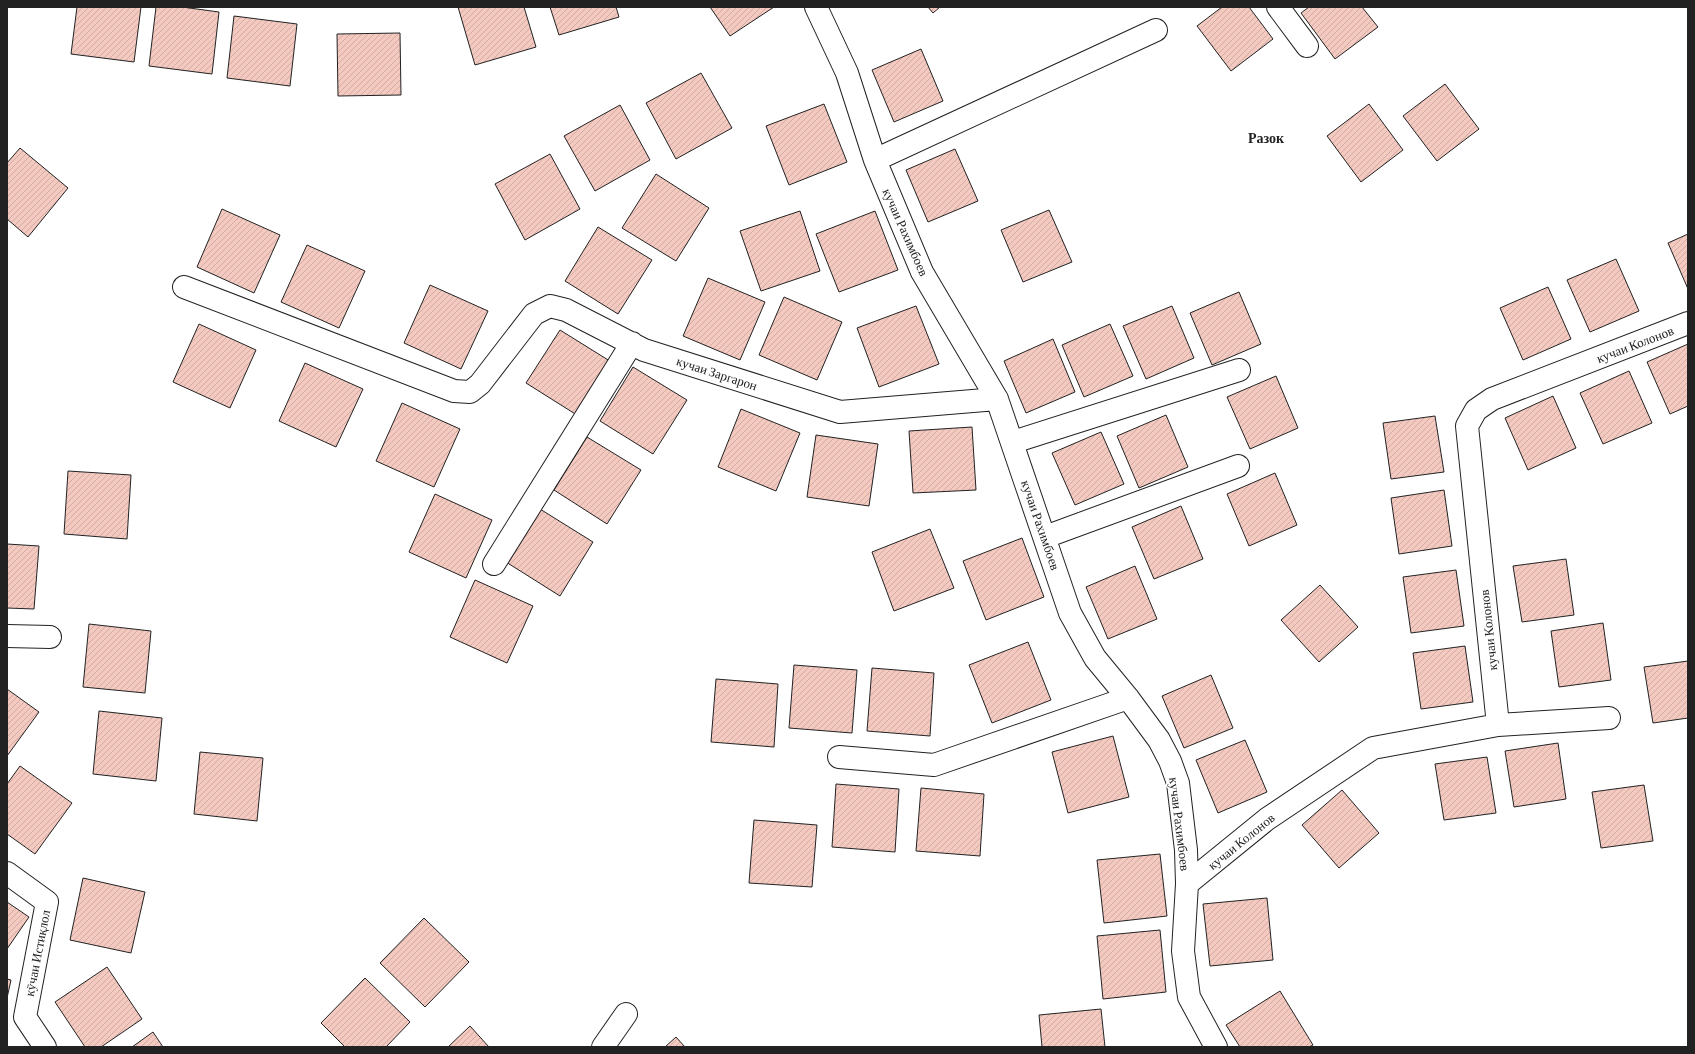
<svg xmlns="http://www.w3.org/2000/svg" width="1695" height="1054" font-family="'Crimson Pro',serif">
<defs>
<pattern id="building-hatch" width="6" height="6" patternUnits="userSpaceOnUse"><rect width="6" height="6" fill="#f3c9c0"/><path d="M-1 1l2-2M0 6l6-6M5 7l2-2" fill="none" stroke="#d0aca5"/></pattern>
</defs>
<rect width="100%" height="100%" fill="#fff"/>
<path fill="url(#building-hatch)" stroke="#222" d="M77,7H141L134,62L71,54Z
M156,7H182L219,12L212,74L149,66Z
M458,7H524L536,47L475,65Z
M550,7H616L619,17L559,35Z
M710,7H774L730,36Z
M928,7H940L933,13Z
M1222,7H1249L1273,39L1231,71L1197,26Z
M1309,7H1362L1378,27L1335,59L1301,13Z
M234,16L297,24L290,86L227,78Z
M400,33L401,95L338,96L337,34Z
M921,49L943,101L894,122L872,70Z
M701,73L732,128L676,159L646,103Z
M1445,84L1479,129L1437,161L1403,116Z
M824,104L847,162L789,185L766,126Z
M1369,104L1403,150L1361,182L1327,136Z
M620,105L650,160L595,191L564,136Z
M20,148L68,188L28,237L7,219V163Z
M955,149L978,201L928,222L906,170Z
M550,154L580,209L525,240L495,184Z
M656,174L709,208L676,261L622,228Z
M222,209L280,235L254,293L197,267Z
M1049,210L1072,262L1023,282L1001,230Z
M800,211L820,271L761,291L740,231Z
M875,211L898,270L839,292L816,234Z
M598,227L652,260L618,314L565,281Z
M1688,234V289L1668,243Z
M307,245L365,271L339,328L281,302Z
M1616,259L1639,311L1590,332L1567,280Z
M708,278L765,302L740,360L683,336Z
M430,285L488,311L461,369L404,343Z
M1548,287L1571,339L1523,360L1500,308Z
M1239,292L1261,344L1212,365L1190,313Z
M784,297L842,322L817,380L759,355Z
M916,306L939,364L879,387L857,328Z
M1172,306L1194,358L1146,379L1123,326Z
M199,324L256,350L230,408L173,382Z
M1110,324L1133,376L1084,397L1062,345Z
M560,330L613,363L580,417L526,383Z
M1053,339L1075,392L1026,413L1004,361Z
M1688,344V406L1670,414L1647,362Z
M305,363L363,389L336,447L279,421Z
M633,367L687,400L653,454L600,421Z
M1629,371L1652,423L1603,444L1580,393Z
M1276,376L1298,428L1250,449L1227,397Z
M1553,396L1576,448L1528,470L1505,418Z
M402,403L460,429L434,487L376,461Z
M741,409L800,433L776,491L718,467Z
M1166,415L1188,467L1139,488L1117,436Z
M1435,416L1444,472L1391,479L1383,423Z
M972,427L976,490L913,493L909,431Z
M1101,432L1124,484L1075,505L1052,453Z
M816,435L878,444L869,506L807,497Z
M587,437L641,470L607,524L554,490Z
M68,471L131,475L127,539L64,534Z
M1275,473L1297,525L1249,546L1227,494Z
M1444,490L1452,546L1399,554L1391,498Z
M435,494L492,520L466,578L409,552Z
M1181,506L1203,559L1154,579L1132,527Z
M540,509L593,542L560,596L506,562Z
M930,529L954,588L894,611L872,552Z
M1022,538L1044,597L986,620L963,561Z
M7,544L39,546L34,609L7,608Z
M1566,559L1574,615L1522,622L1513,566Z
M1135,566L1157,619L1108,639L1086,587Z
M1456,570L1464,626L1411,633L1403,577Z
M475,580L533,606L507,663L450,637Z
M1320,585L1358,627L1319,662L1281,620Z
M1603,623L1611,680L1559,687L1551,631Z
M89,624L151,631L145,693L83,687Z
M1028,642L1051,700L992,723L969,665Z
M1465,646L1473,702L1421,709L1413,653Z
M1688,661V718L1653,723L1644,667Z
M794,665L857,670L852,733L789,728Z
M872,668L934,673L930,736L867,731Z
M1211,675L1233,728L1184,748L1162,696Z
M716,679L778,684L774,747L711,742Z
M7,689L39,712L7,756Z
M99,711L162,718L156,781L93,774Z
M1113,736L1129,797L1068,813L1052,752Z
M1245,740L1267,792L1218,813L1196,760Z
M1558,743L1566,799L1514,807L1505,751Z
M200,752L263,758L257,821L194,814Z
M1487,757L1496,813L1444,820L1435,764Z
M20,766L72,803L35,854L7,834V784Z
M836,784L899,789L895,852L832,847Z
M1644,785L1653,841L1601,848L1592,792Z
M921,788L984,794L980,856L916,851Z
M1342,790L1379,833L1339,868L1302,825Z
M754,820L817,825L812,887L749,883Z
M1160,854L1167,916L1104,923L1097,860Z
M83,878L145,892L131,953L70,940Z
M1267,898L1273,960L1210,966L1203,904Z
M7,902L29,917L7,949Z
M424,918L469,962L425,1007L380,963Z
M1160,930L1166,992L1103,999L1097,936Z
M107,967L142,1019L101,1047H85L55,1002Z
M365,978L410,1022L386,1047H345L321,1023Z
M7,979L11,980L7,998Z
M1280,991L1313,1045L1309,1047H1240L1226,1025Z
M1101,1009L1105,1047H1042L1039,1015Z
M470,1026L489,1047H448Z
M153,1032L163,1047H132Z
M676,1037L685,1047H665Z"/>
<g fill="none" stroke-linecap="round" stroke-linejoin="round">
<defs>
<path id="minor" d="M816,7L847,73L875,160L922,272L997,399L1070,613L1095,658L1128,698L1159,740L1170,761L1178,783L1186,850L1187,884L1183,951L1189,997L1216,1047
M1278,7L1307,46
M875,160L1156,30
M184,287L454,391L470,392L480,384L534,314L550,306L566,310L644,350L840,412L997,399
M1013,442L1239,370
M1045,537L1238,466
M494,564L632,343
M7,636L50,637
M1498,725L1609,718
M839,757L934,765L1128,698
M7,873L47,902L25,1017L45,1047
M1187,884L1267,819L1373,748L1498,725L1467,426L1476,410L1492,399L1688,323
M603,1047L626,1014"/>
</defs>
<use href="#minor" stroke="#222" stroke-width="24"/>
<use href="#minor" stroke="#fff" stroke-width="22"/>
</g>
<g text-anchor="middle" stroke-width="3" stroke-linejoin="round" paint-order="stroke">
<g font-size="13" fill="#222" stroke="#fff">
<text transform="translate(906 232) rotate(66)" y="5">кучаи Рахимбоев</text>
<text transform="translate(1635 344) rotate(-21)" y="5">кучаи Колонов</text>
<text transform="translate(717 373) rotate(18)" y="5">кучаи Заргарон</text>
<text transform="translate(1041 525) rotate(71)" y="5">кучаи Рахимбоев</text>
<text transform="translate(1488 630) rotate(-96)" y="5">кучаи Колонов</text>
<text transform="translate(1180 824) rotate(83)" y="5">кучаи Рахимбоев</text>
<text transform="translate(1241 841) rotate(-39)" y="5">кучаи Колонов</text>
<text transform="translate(37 953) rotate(-79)" y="5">кӯчаи Истиқлол</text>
</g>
<g font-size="14" font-weight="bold" fill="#222" stroke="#fff">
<text x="1266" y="143">Разок</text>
</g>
</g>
<rect width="1695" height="1054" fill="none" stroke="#222222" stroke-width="16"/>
</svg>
